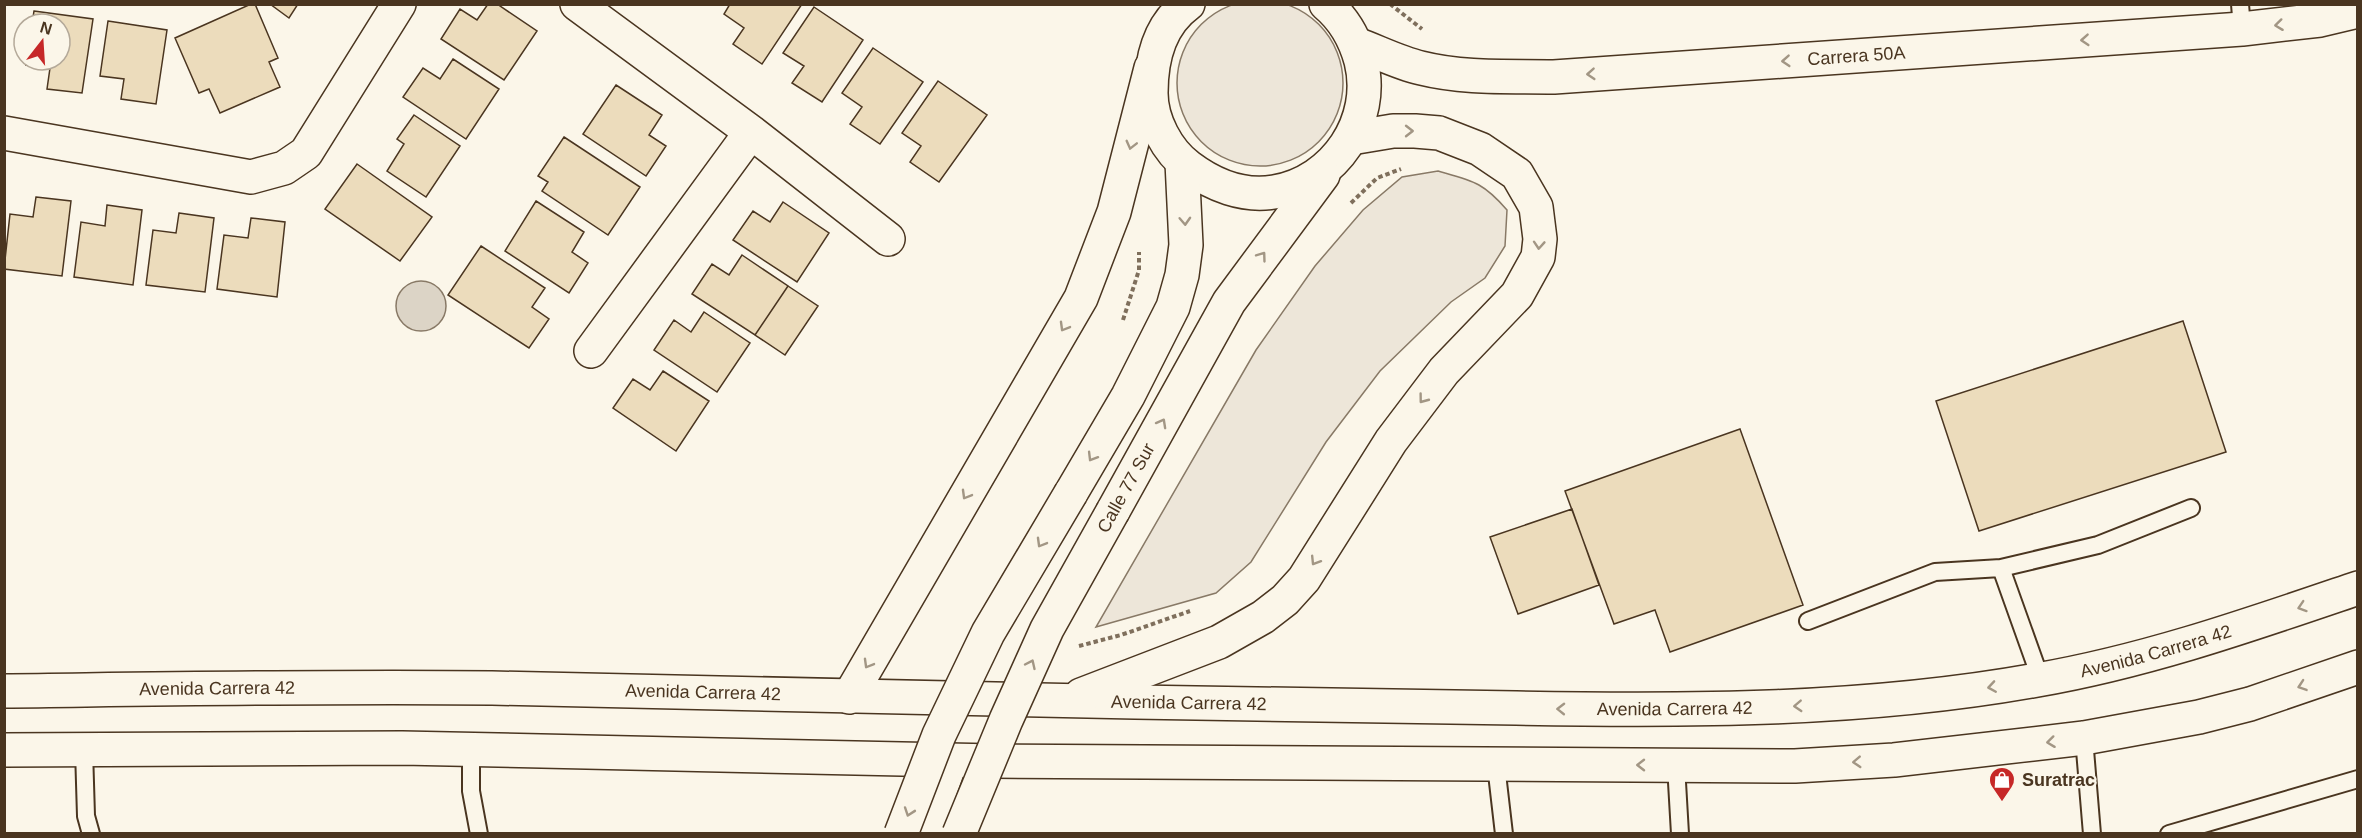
<svg xmlns="http://www.w3.org/2000/svg" width="2362" height="838" font-family="Helvetica,sans-serif">
<rect width="100%" height="100%" fill="#fbf6e9"/>
<path fill="#ede6d9" stroke="#887966" stroke-width="1.5" d="M1177 83a83 83 0 1 1 166 0a83 83 0 1 1-166 0Z
M1438,171C1473,181 1483,182 1507,210L1505,246L1485,278L1451,302L1380,371L1326,442L1251,562L1216,593L1096,627L1256,350L1315,266L1363,210L1402,177Z"/>
<path fill="#dcd4c6" stroke="#887966" stroke-width="1.5" d="M396 306a25 25 0 1 1 50 0a25 25 0 1 1-50 0Z"/>
<path fill="#ecdcbc" stroke="#4a3520" stroke-width="1.5" d="M251,4H255L278,58L269,62L280,87L220,113L209,89L199,93L175,38Z
M270,4H298L289,18Z
M488,4H497L537,31L504,80L441,39L460,9L477,20Z
M730,4H802L762,64L733,44L744,28L724,14Z
M814,7L863,40L822,102L792,83L804,66L783,53Z
M34,11L93,19L82,93L47,89L50,68L26,65L27,60H60V24H32Z
M108,21L167,30L156,104L121,99L124,79L100,76Z
M873,48L923,82L880,144L850,124L862,107L842,93Z
M453,59L499,89L466,139L403,97L423,68L440,79Z
M938,81L987,115L939,182L910,162L921,146L902,133Z
M616,85L662,115L649,135L666,146L646,176L583,134Z
M414,115L460,146L426,197L387,171L404,144L397,139Z
M564,137L640,187L608,235L542,191L548,182L538,176Z
M357,164L432,217L400,261L325,209Z
M36,197L71,201L62,276L4,269L10,214L33,217Z
M536,201L584,232L572,252L588,263L569,293L505,251Z
M783,202L829,233L797,282L733,240L753,211L770,222Z
M107,205L142,210L133,285L74,277L81,222L105,226Z
M179,213L214,218L205,292L146,285L153,230L176,233Z
M251,218L285,222L277,297L217,289L224,235L248,238Z
M481,246L545,288L532,307L549,319L529,348L448,295Z
M742,255L788,286L755,335L692,294L712,264L729,275Z
M788,286L818,306L785,355L755,335Z
M704,312L750,343L717,392L654,350L674,320L691,332Z
M2183,321L2226,452L1979,531L1936,401Z
M663,371L709,401L676,451L613,408L633,379L650,390Z
M1740,429L1803,605L1670,652L1655,610L1614,624L1565,491Z
M1572,509L1599,585L1518,614L1490,537Z"/>
<g fill="none" stroke-linecap="round" stroke-linejoin="round">
<defs>
<path id="lane" d="M2240,4L2242,29
M2001,568L2041,680
M1808,621L1935,572L2001,568L2098,545L2191,508
M2084,738L2092,834
M471,749V791L479,834
M84,750L86,816L91,834
M1496,765L1504,834
M1676,765L1680,834
M2169,834L2358,779"/>
<path id="street" d="M577,4L751,132L888,239
M4,133L251,177L284,168L306,153L399,4
M591,351L751,132
M925,834L951,760"/>
<g id="secondary">
<path d="M1188,4C1159,25 1151,60 1151,93C1151,120 1167,151 1189,167C1213,185 1243,197 1274,192C1335,182 1376,120 1361,61C1355,39 1344,19 1326,4"/>
<path id="s1" d="M1356,44C1378,52 1399,63 1421,68C1465,79 1510,76 1554,77L2242,29L2320,20L2358,11"/>
<path d="M1071,493L1128,396L1173,307L1182,275L1186,245L1182,162"/>
<path d="M1113,511L1229,302L1323,175"/>
</g>
<g id="highway">
<path id="s2" d="M4,691C167,689 330,686 492,688C707,691 921,699 1135,702C1262,704 1389,706 1516,708C1690,711 1865,711 2037,680C2147,661 2252,624 2358,588"/>
<path d="M1081,695L1219,642L1263,617L1285,600L1304,579L1391,441L1444,371L1517,295L1538,257L1540,239L1536,207L1517,174L1480,149L1439,133L1415,131H1393L1351,138"/>
<path d="M849,697L1081,298L1114,212L1151,68"/>
<path d="M4,750L402,748L995,761L1795,766L1894,760L2084,738L2199,717L2250,704L2358,667"/>
</g>
</defs>
<use href="#lane" stroke="#4a3520" stroke-width="20"/>
<use href="#street" stroke="#4a3520" stroke-width="36"/>
<use href="#secondary" stroke="#4a3520" stroke-width="36"/>
<use href="#highway" stroke="#4a3520" stroke-width="36"/>
<path stroke="#7f6f5c" stroke-width="4" stroke-dasharray="4.5 3" stroke-linecap="butt" d="M1390,4L1422,29
M1351,203L1377,178L1401,169
M1123,320L1139,270V252
M1079,646L1121,635L1190,611"/>
<use href="#lane" stroke="#fbf6e9" stroke-width="16"/>
<use href="#street" stroke="#fbf6e9" stroke-width="33"/>
<use href="#secondary" stroke="#fbf6e9" stroke-width="33"/>
<use href="#highway" stroke="#fbf6e9" stroke-width="33"/>
<defs>
<path id="secondary-bridge" d="M901,834L939,735L988,633L1071,493
M959,834L1006,720L1047,629L1113,511"/>
</defs>
<use href="#secondary-bridge" stroke="#4a3520" stroke-width="36" stroke-linecap="butt"/>
<use href="#secondary-bridge" stroke="#fbf6e9" stroke-width="33"/>
</g>
<defs><path id="oneway-chevron" d="M-2-3.5L2.5 0L-2 3.5" fill="none" stroke-width="1.6" stroke-linecap="round" stroke-linejoin="round" transform="scale(1.5)"/></defs>
<g stroke="#a29684">
<use href="#oneway-chevron" transform="translate(2279 25) rotate(173)"/>
<use href="#oneway-chevron" transform="translate(2085 40) rotate(176)"/>
<use href="#oneway-chevron" transform="translate(1786 61) rotate(176)"/>
<use href="#oneway-chevron" transform="translate(1591 74) rotate(176)"/>
<use href="#oneway-chevron" transform="translate(1409 131)"/>
<use href="#oneway-chevron" transform="translate(1131 145) rotate(104)"/>
<use href="#oneway-chevron" transform="translate(1185 221) rotate(87)"/>
<use href="#oneway-chevron" transform="translate(1539 245) rotate(94)"/>
<use href="#oneway-chevron" transform="translate(1262 256) rotate(-54)"/>
<use href="#oneway-chevron" transform="translate(1064 327) rotate(120)"/>
<use href="#oneway-chevron" transform="translate(1423 399) rotate(127)"/>
<use href="#oneway-chevron" transform="translate(1162 423) rotate(-61)"/>
<use href="#oneway-chevron" transform="translate(1092 457) rotate(121)"/>
<use href="#oneway-chevron" transform="translate(966 495) rotate(120)"/>
<use href="#oneway-chevron" transform="translate(1041 543) rotate(120)"/>
<use href="#oneway-chevron" transform="translate(1315 561) rotate(122)"/>
<use href="#oneway-chevron" transform="translate(2302 607) rotate(162)"/>
<use href="#oneway-chevron" transform="translate(868 664) rotate(120)"/>
<use href="#oneway-chevron" transform="translate(1031 664) rotate(-65)"/>
<use href="#oneway-chevron" transform="translate(2302 686) rotate(161)"/>
<use href="#oneway-chevron" transform="translate(1992 687) rotate(171)"/>
<use href="#oneway-chevron" transform="translate(1798 706) rotate(177)"/>
<use href="#oneway-chevron" transform="translate(1561 709) rotate(-179)"/>
<use href="#oneway-chevron" transform="translate(2051 742) rotate(173)"/>
<use href="#oneway-chevron" transform="translate(1857 762) rotate(177)"/>
<use href="#oneway-chevron" transform="translate(1641 765) rotate(-180)"/>
<use href="#oneway-chevron" transform="translate(909 812) rotate(109)"/>
</g>
<defs>
<symbol id="shop-pin" viewBox="-11 -11 22 30"><path d="M0 17L-7.5 6A9.5 9.5 0 1 1 7.5 6Z" fill="#c62828" stroke="#fbf6e9"/><path d="M-5-2.5h2.3a2.7 3.5 0 0 1 5.4 0H5L5.5 6h-11ZM-1.5-2.5h3a1.5 2.3 0 0 0-3 0Z" fill="#fff"/></symbol>
</defs>
<g fill-rule="evenodd">
<use href="#shop-pin" x="1987" y="765" width="30" height="40"/>
</g>
<g text-anchor="middle" stroke-width="4.5" stroke-linejoin="round" paint-order="stroke">
<g font-size="18" fill="#4a3520" stroke="#fbf6e9">
<text dy="6" stroke="none"><textPath href="#s1" startOffset="506">Carrera 50A</textPath></text>
<text transform="translate(1126 488) rotate(-61)" y="6">Calle 77 Sur</text>
<text dy="6" stroke="none"><textPath href="#s2" startOffset="2157">Avenida Carrera 42</textPath></text>
<text dy="6" stroke="none"><textPath href="#s2" startOffset="213">Avenida Carrera 42</textPath></text>
<text dy="6" stroke="none"><textPath href="#s2" startOffset="699">Avenida Carrera 42</textPath></text>
<text dy="6" stroke="none"><textPath href="#s2" startOffset="1185">Avenida Carrera 42</textPath></text>
<text dy="6" stroke="none"><textPath href="#s2" startOffset="1671">Avenida Carrera 42</textPath></text>
</g>
<g font-size="18" font-weight="bold" fill="#4a3520" stroke="#fbf6e9" text-anchor="start">
<text x="2022" y="786">Suratrac</text>
</g>
</g>
<rect width="2362" height="838" fill="none" stroke="#4a3520" stroke-width="12"/>
<g transform="translate(42 42) rotate(17)"><circle r="28" fill="#fbf6e9" stroke="#b4a999" stroke-width="1.5"/>
<path d="M0-4.5L10 22L0 15L-10 22Z" fill="#c62828"/>
<text y="-9" font-size="16" font-weight="bold" text-anchor="middle" fill="#4a3520">N</text>
</g>
</svg>
